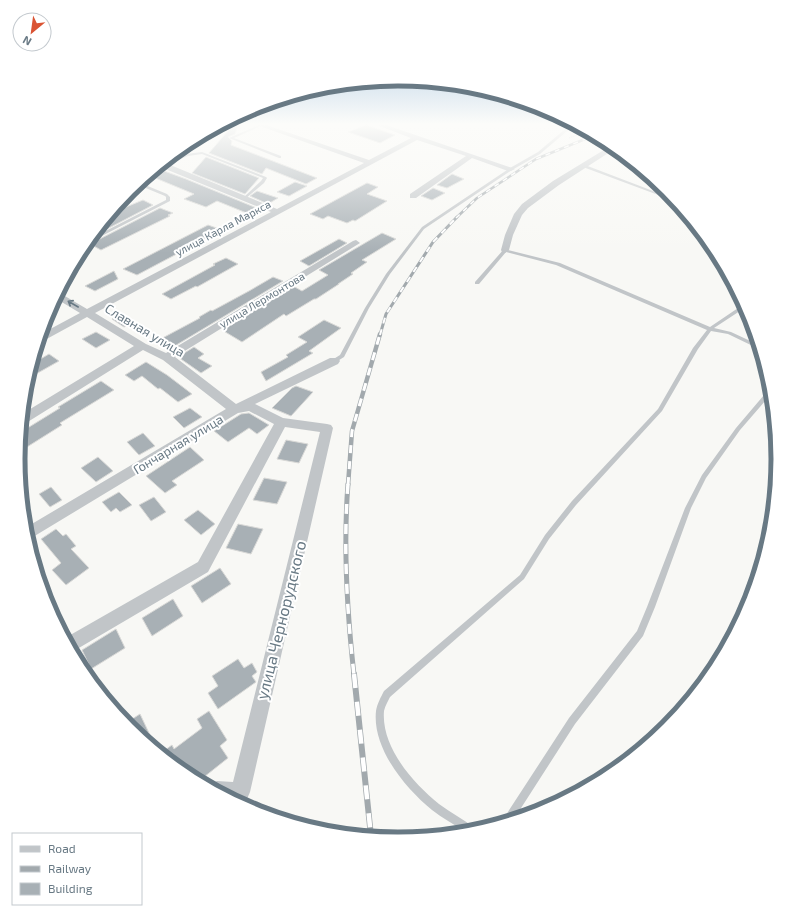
<svg xmlns="http://www.w3.org/2000/svg" width="796" height="917" font-family="'Exo 2',sans-serif">
<rect width="100%" height="100%" fill="#f8f8f5"/>
<path fill="#a8b0b5" stroke="#d9d9d7" d="M233,125H238L235,134L228,137L232,141L231,145L317,178L306,184L266,168L262,174L209,153Z
M366,125L395,135L380,143L348,132Z
M206,157L259,178L245,194L192,173Z
M156,168L186,179L264,211L254,216L217,201L206,207L184,199L194,194L148,175Z
M452,174L464,179L447,188L437,185Z
M295,182L307,186L289,196L277,192Z
M367,183L378,187L367,194L387,201L355,221L353,220L347,223L328,216L323,219L310,214Z
M433,188L445,193L432,200L421,196Z
M257,191L278,198L268,204L250,196Z
M143,200L153,205L107,229L100,226L109,214Z
M160,208L173,213L168,215L170,216L101,250L90,244Z
M208,225L222,230L137,275L123,269Z
M382,233L396,239L362,260L367,262L351,273L353,274L338,284H339L316,299H314L286,316L284,314L242,342L222,330L293,286L302,291L328,275L319,270Z
M339,239L347,243L309,266L300,261Z
M226,258L238,264L197,287L196,286L171,299L162,294L215,265L213,264Z
M114,271L118,279L95,291L85,286Z
M273,277L283,281L168,350L155,342L200,318L199,317L211,310L212,311L249,291Z
M121,314L134,323L124,327L112,319Z
M324,320L341,328L309,351L313,353L266,381L261,372L288,357L286,355L307,342L298,337Z
M96,332L110,340L96,348L82,339Z
M194,347L204,354L198,358L212,366L201,373L178,357Z
M49,354L59,361L27,379L32,364Z
M146,362L167,375L192,394L178,402L160,388L158,389L142,376L134,381L125,375Z
M101,381L114,390L60,423L62,425L19,452L21,432L60,408L58,407Z
M296,386L313,392L291,416L272,408L292,388Z
M190,408L202,417L184,428L173,417Z
M249,413L269,425L257,434L249,428L228,442L214,431L241,414Z
M143,433L155,446L139,455L127,442Z
M286,440L308,444L299,463L277,459Z
M190,447L204,460L172,481L177,485L165,493L146,476Z
M98,457L113,471L96,482L81,468Z
M264,478L287,482L277,504L253,500Z
M51,487L62,500L50,507L39,494Z
M119,492L132,505L120,512L116,508L111,512L102,502Z
M154,497L166,512L151,521L139,505Z
M198,510L215,524L201,535L184,520Z
M238,524L263,529L251,554L226,548Z
M56,529L63,536L66,534L76,546L71,549L89,568L66,585L52,570L61,563L41,539Z
M220,568L231,584L202,603L191,586Z
M173,599L183,616L152,636L142,618Z
M116,629L125,648L91,669L82,650Z
M238,659L244,668L252,663L257,672L252,676L256,682L218,709L208,693L218,686L212,676Z
M209,711L227,740L220,746L228,758L199,781L187,774L161,753L172,745L174,749L202,728L197,719Z
M140,714L157,750L126,723Z"/>
<g fill="none" stroke-linecap="round" stroke-linejoin="round">
<path stroke="#bbbec0" stroke-width="1" stroke-dasharray="1 1" stroke-linecap="butt" d="M569,138L588,131"/>
<path fill="#c1c5c8" fill-rule="evenodd" d="M259,125H263L234,138L281,156V158H279L229,138Z
M573,125H576L566,132L540,154L512,170L424,229L390,274L369,308L344,357L336,362H332L331,361L332,360L340,355L365,308L386,274L422,227L510,168L538,152L564,130Z
M202,152L266,177L267,178L264,183L245,199H244V197L261,181L263,178L202,154L188,156L163,166L160,165L186,154Z
M583,165H585L674,199L677,202L583,167Z
M138,182L167,194L170,197V201L88,243H86L88,240L166,200V197L165,196L136,184Z
M504,249L560,263L710,327L744,304L746,307L714,328L731,332L759,345L760,348H757L728,334L711,331L698,349L662,411L576,505L549,539L524,579L390,697C388,701 385,706 384,711C381,747 413,783 439,804C451,813 463,819 475,828L476,830L465,832C454,824 442,818 432,810C405,788 372,748 376,711C377,704 381,697 384,691L520,575L545,535L572,501L658,409L693,348L707,330L556,265L506,252L479,284H475V282Z
M771,388L772,393L740,430L706,478L691,508L655,607L643,636L575,724L514,819L503,822L504,818L569,718L637,631L647,607L685,508L702,475L736,428L769,389Z"/>
<path fill="#c1c5c8" fill-rule="evenodd" d="M257,125H266L369,160L411,138L377,125H386L515,169L511,171H508L472,158L416,198H410V194L466,156L417,140L95,313L146,344L166,353L353,241L356,240L360,243L175,357L236,404L330,358H338L340,361L338,364L255,404L283,418L327,424L331,425L333,428L250,792L247,799L240,802L209,786L210,784L217,781L233,782L320,432L285,427L208,572L72,652L65,638L198,562L274,424L249,411L238,413L28,540L25,528L226,409L163,360L143,350L26,423L21,424L22,414L134,346L87,317L43,341L38,342L41,334L80,313L55,298L58,292L87,309L271,212L158,166L163,162L277,209L364,163Z
M612,145L616,148L559,185L528,208L522,215L513,235L509,250L505,253L502,252L501,250L505,235L514,214L522,204L553,181Z"/>
<defs>
<path id="rail-far4" d="M456,218L477,198L536,159L595,135"/>
<path id="rail-far3" d="M380,335L386,314L433,242L457,217"/>
<path id="rail-far2" d="M348,485L352,431L380,334"/>
<path id="rail-far1" d="M348,484C343,547 347,612 354,675"/>
<path id="rail" d="M354,674L371,836"/>
</defs>
<use href="#rail-far4" stroke="#a2a9ad" stroke-width="2.5"/>
<use href="#rail-far3" stroke="#a2a9ad" stroke-width="3"/>
<use href="#rail-far2" stroke="#a2a9ad" stroke-width="4.5"/>
<use href="#rail-far1" stroke="#a2a9ad" stroke-width="5"/>
<use href="#rail" stroke="#a2a9ad" stroke-width="6"/>
<use href="#rail-far4" stroke="#fff" stroke-width="1.5" stroke-dasharray="5" stroke-linecap="butt"/>
<use href="#rail-far3" stroke="#fff" stroke-width="2" stroke-dasharray="6" stroke-linecap="butt"/>
<use href="#rail-far2" stroke="#fff" stroke-width="3" stroke-dasharray="8" stroke-linecap="butt"/>
<use href="#rail-far1" stroke="#fff" stroke-width="3.5" stroke-dasharray="10" stroke-linecap="butt"/>
<use href="#rail" stroke="#fff" stroke-width="4.5" stroke-dasharray="14" stroke-linecap="butt"/>
</g>
<defs><path id="oneway-shaft" d="M-6 0H5M1.5-3L5.5 0L1.5 3" fill="none" stroke-width="1.6" stroke-linecap="round" stroke-linejoin="round"/></defs>
<use stroke="#687984" href="#oneway-shaft" transform="translate(73 304) rotate(-150)"/>
<linearGradient id="sky" x2="0" y2="1"><stop stop-color="#95bbdb"/><stop offset="0.49" stop-color="#fcfcfa"/><stop offset="1" stop-color="#fcfcfa" stop-opacity="0"/></linearGradient>
<rect width="796" height="253" fill="url(#sky)"/>
<g text-anchor="middle" stroke-width="4" stroke-linejoin="round" paint-order="stroke">
<g font-size="11" fill="#687984" stroke="#fff">
<text transform="translate(223 228) rotate(-28)" y="4">улица Карла Маркса</text>
<text transform="translate(262 300) rotate(-31)" y="4">улица Лермонтова</text>
</g>
<g font-size="13" fill="#687984" stroke="#fff">
<text transform="translate(145 330) rotate(31)" y="5">Славная улица</text>
<text transform="translate(178 444) rotate(-31)" y="5">Гончарная улица</text>
</g>
<g font-size="16" fill="#687984" stroke="#fff">
<text transform="translate(281 620) rotate(-76)" y="6">улица Чернорудского</text>
</g>
</g>
<path d="M0 0H796V917H0ZM25 459a373 373 0 1 1 746 0a373 373 0 1 1-746 0Z" fill="#fff" fill-rule="evenodd"/>
<path fill="none" stroke="#687984" stroke-width="5" d="M25 459a373 373 0 1 1 746 0a373 373 0 1 1-746 0Z"/>
<rect x="12" y="833" width="130" height="72" fill="#ffffff" stroke="#c3c9ce"/>
<rect x="20" y="846" width="20" height="6" fill="#c1c5c8" stroke="#c3c9ce"/>
<text x="48" y="853" font-size="12" fill="#687984">Road</text>
<rect x="20" y="866" width="20" height="6" fill="#a2a9ad" stroke="#c3c9ce"/>
<text x="48" y="873" font-size="12" fill="#687984">Railway</text>
<rect x="20" y="883" width="20" height="12" fill="#a8b0b5" stroke="#c3c9ce"/>
<text x="48" y="893" font-size="12" fill="#687984">Building</text>
<g transform="translate(32 32) rotate(209)"><circle r="19" fill="#ffffff" stroke="#c3c9ce"/>
<path d="M0-3L7 15L0 10L-7 15Z" fill="#da5333"/>
<text y="-6" font-size="11" font-weight="bold" text-anchor="middle" fill="#687984">N</text>
</g>
</svg>
